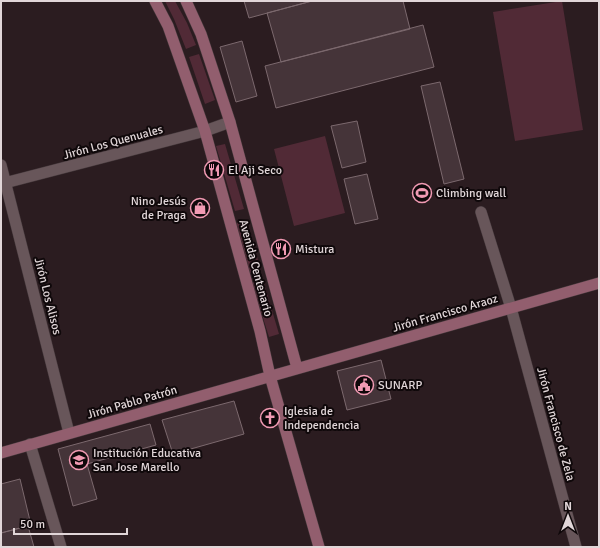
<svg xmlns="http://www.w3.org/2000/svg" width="600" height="548" font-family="Signika,sans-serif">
<rect width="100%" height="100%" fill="#2b1c20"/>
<path fill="#512a36" d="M165,1H175L187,23L196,45L186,49L174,19Z
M562,1L583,130L515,141L493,12Z
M199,54L215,100L205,104L189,57Z
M325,136L345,213L294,226L274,149Z
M225,144L244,209L235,211L216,146Z
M246,220L261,270L250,273L236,223Z
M263,280L279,334L269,337L252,283Z"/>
<path fill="#453439" stroke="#7c696e" d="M244,1H312L249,18Z
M312,1H403L410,29L281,62L267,13Z
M423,25L434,67L276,108L265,66Z
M242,41L257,96L236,102L220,47Z
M440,82L464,179L444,184L421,86Z
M357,121L366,162L342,168L331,126Z
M367,174L378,219L355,224L344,179Z
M381,360L391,399L347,410L337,371Z
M234,401L244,434L173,454L162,420Z
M150,424L156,445L87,464L97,499L73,506L58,449Z
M20,479L31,525L1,533V484Z
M28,526L34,547H1V533Z"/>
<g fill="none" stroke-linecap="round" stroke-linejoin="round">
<defs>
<path id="minor" d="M1,165L69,433
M1,184L205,131L230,122
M481,212L511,308L576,547
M30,444L61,547"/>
<path id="secondary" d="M155,1L168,26L205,131L260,331L270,376L319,547
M186,1L201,34L230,122L297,368
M1,453L599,283"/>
</defs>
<use href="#minor" stroke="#44383b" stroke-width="12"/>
<use href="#secondary" stroke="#44383b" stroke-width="12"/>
<use href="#minor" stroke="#68565a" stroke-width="11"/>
<use href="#secondary" stroke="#925e6e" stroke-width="11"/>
</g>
<defs>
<symbol id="restaurant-ring" viewBox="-11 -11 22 22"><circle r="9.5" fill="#0f080a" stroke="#f19ab3" stroke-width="1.5"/><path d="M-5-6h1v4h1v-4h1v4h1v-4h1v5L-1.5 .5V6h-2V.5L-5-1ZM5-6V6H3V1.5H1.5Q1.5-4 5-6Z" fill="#f19ab3"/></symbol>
<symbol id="stadium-ring" viewBox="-11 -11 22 22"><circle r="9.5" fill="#0f080a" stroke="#f19ab3" stroke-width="1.5"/><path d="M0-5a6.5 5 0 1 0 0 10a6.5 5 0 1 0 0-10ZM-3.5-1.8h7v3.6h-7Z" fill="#f19ab3"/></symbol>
<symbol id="shop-ring" viewBox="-11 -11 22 22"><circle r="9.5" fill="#0f080a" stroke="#f19ab3" stroke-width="1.5"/><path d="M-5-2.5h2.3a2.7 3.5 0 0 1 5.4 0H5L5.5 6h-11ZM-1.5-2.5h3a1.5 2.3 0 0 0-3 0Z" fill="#f19ab3"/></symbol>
<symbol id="civic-ring" viewBox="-11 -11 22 22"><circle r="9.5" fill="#0f080a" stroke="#f19ab3" stroke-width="1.5"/><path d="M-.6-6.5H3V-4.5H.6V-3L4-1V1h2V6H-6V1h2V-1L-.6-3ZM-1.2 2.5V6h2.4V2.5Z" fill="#f19ab3"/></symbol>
<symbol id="church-ring" viewBox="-11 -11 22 22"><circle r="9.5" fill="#0f080a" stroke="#f19ab3" stroke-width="1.5"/><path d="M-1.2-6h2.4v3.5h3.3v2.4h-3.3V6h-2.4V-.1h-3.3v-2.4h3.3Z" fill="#f19ab3"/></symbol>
<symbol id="university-ring" viewBox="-11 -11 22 22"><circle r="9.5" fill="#0f080a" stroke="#f19ab3" stroke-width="1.5"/><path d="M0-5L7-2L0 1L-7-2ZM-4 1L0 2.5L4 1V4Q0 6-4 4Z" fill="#f19ab3"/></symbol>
</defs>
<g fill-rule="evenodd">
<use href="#restaurant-ring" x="203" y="159" width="22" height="22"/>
<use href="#stadium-ring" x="411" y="182" width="22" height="22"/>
<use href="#shop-ring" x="189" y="197" width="22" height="22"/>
<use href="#restaurant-ring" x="270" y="238" width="22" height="22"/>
<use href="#civic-ring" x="353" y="374" width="22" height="22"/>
<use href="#church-ring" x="259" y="407" width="22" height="22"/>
<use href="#university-ring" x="68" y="449" width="22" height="22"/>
</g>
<g text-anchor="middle" stroke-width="4" stroke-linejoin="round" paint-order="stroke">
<g font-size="12" fill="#e1d6d8" stroke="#0f080a">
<text transform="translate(113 142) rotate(-15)" y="4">Jirón Los Quenuales</text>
<text transform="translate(256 268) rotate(75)" y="4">Avenida Centenario</text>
<text transform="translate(48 296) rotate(76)" y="4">Jirón Los Alisos</text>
<text transform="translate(445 313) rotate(-16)" y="4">Jirón Francisco Araoz</text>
<text transform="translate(132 402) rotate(-16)" y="4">Jirón Pablo Patrón</text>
<text transform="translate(556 424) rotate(75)" y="4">Jirón Francisco de Zela</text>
</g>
<g font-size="12" fill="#e1d6d8" stroke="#0f080a" text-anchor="start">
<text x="228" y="174">El Aji Seco</text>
<text x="436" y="197">Climbing wall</text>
<text x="186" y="205" text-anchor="end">Nino Jesús<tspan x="186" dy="14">de Praga</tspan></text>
<text x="295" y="253">Mistura</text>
<text x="378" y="389">SUNARP</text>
<text x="284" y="415">Iglesia de<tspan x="284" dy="14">Independencia</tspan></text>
<text x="93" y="457">Institución Educativa<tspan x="93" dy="14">San Jose Marello</tspan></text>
</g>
</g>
<rect width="600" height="548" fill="none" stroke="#e1d6d8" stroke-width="4"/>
<g transform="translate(568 516)" stroke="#0f080a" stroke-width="3" paint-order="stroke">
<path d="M0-3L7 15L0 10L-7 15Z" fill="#e1d6d8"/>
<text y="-6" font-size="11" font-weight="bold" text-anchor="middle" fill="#e1d6d8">N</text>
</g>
<path d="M14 528v6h113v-6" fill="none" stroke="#e1d6d8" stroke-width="2"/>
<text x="20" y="528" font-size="12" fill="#e1d6d8" stroke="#0f080a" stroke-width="3" paint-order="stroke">50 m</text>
</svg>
